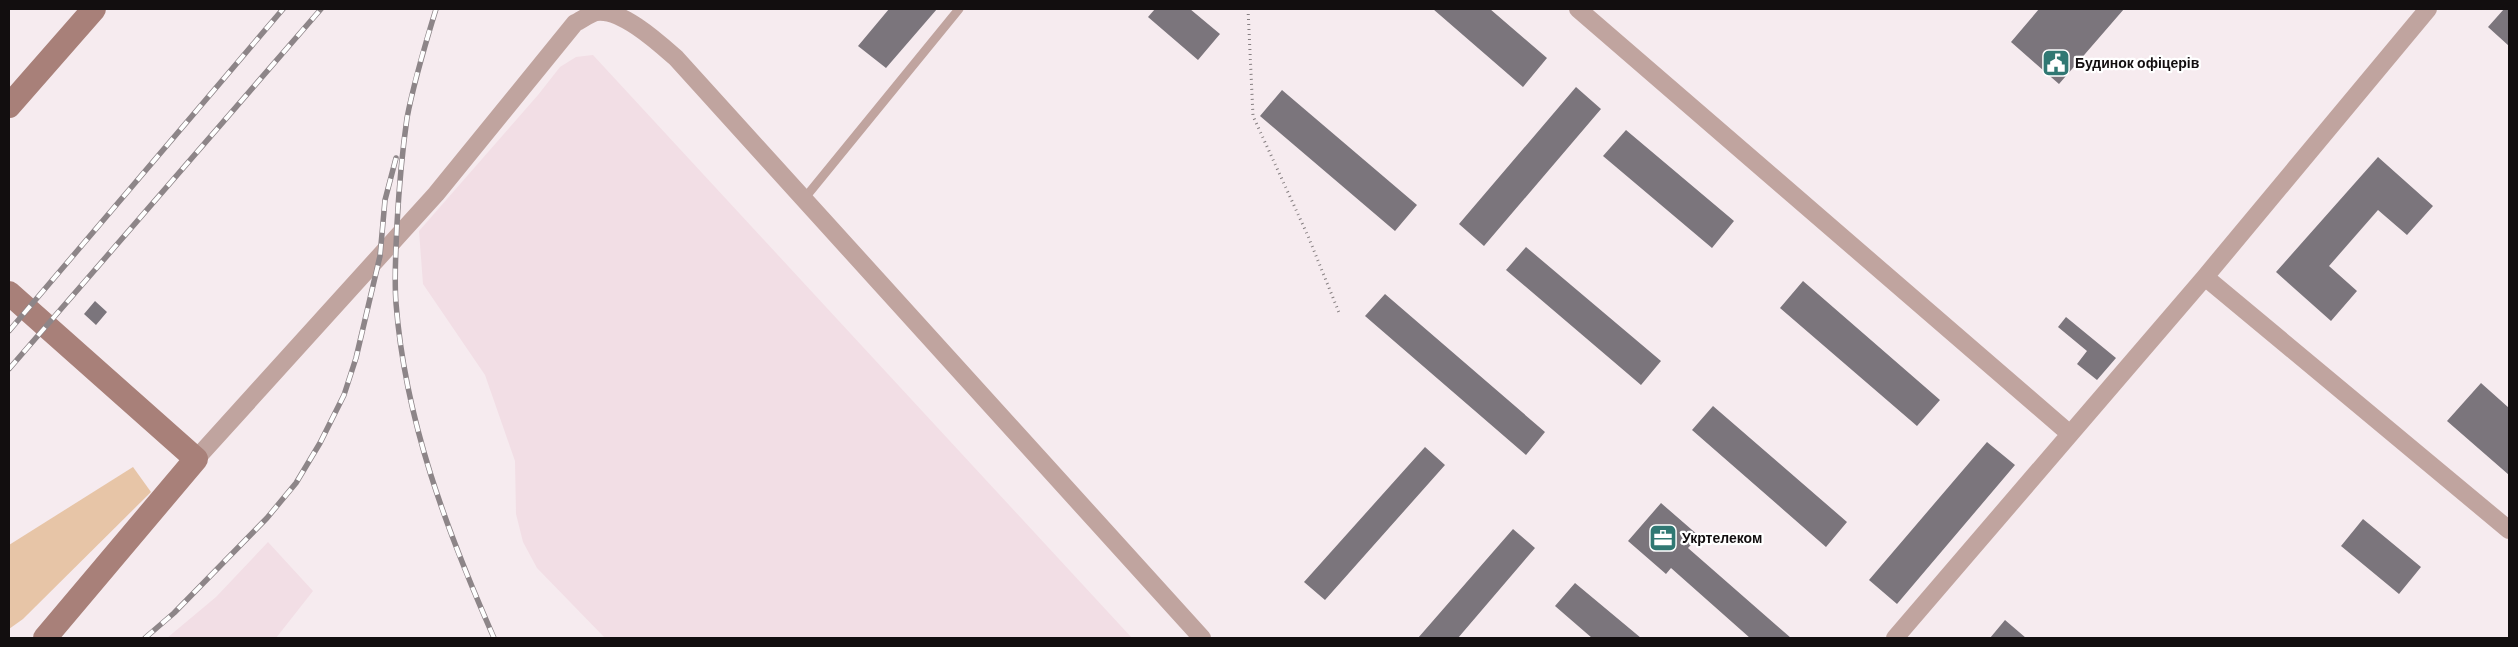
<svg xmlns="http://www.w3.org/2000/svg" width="2518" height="647" font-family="'DM Sans',sans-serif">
<rect width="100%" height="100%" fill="#f6ebef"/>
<path fill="#f2dee5" d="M593,55L1132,638H605L537,568L523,542L516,514L515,461L485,375L423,284L419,231L538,95L560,67L576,57Z
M268,542L313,591L276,638H167L216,597Z"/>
<path fill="#e7c5a7" d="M133,467L151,492L23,619L9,629V545Z"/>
<path fill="#7b757c" d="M889,9H937L886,68L858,46Z
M1155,9H1190L1220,34L1198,60L1148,17Z
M1433,9H1490L1547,58L1523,87Z
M2039,9H2124L2059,84L2011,42Z
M2504,9H2509V46L2488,27Z
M1576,87L1601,109L1484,246L1459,224Z
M1282,90L1417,205L1395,231L1260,116Z
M1626,130L1734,221L1712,248L1603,156Z
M2378,157L2433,206L2407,235L2378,210L2329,266L2357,291L2331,321L2276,272Z
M1526,247L1661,361L1641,385L1506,270Z
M1803,281L1940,400L1917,426L1780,308Z
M1385,294L1545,432L1526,455L1365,316Z
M95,301L107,312L96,325L84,314Z
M2066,317L2116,358L2097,380L2077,364L2087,351L2058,327Z
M2481,383L2509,408V475L2447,421Z
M1713,406L1847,522L1826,547L1692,430Z
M1987,442L2015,465L1897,604L1869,580Z
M1425,447L1445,465L1325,600L1304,582Z
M1661,503L1699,536L1688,548L1791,638H1750L1671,568L1666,574L1628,541Z
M2363,519L2421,567L2399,594L2341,546Z
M1513,529L1535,548L1458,638H1418Z
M1575,583L1641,638H1592L1555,606Z
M2005,620L2026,638H1990Z"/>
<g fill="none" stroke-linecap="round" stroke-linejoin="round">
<path stroke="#867f81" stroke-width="3" stroke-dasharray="1 4" stroke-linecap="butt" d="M1248,9L1253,116L1308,236L1340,315"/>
<path stroke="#c0a49f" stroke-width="9" d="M804,199L959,9"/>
<path stroke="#c0a49f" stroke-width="18" d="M1578,9L2070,434
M2205,277L2509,530
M196,459L436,194L575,23C581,20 590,14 596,12C621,8 659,43 676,58L1202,638
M1895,638L2205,277L2428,9"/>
<path stroke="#a88079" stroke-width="24" d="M9,106L94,9
M9,293L196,459L45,638"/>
<defs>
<path id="rail" d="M436,9C425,45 414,81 407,118C402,153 399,188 397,224C396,249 394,277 396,303C405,421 447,531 494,638
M9,331L283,9
M9,369L321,9
M145,638L174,613L267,518L296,483L320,443L344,395L356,358L380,256L385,200L396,158"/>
</defs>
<use href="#rail" stroke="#8d8588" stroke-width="5.5"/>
<use href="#rail" stroke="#fff" stroke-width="4" stroke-dasharray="11" stroke-linecap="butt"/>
</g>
<defs>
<symbol id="civic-square" viewBox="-11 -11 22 22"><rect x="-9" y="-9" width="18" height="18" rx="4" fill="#307873" stroke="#fff"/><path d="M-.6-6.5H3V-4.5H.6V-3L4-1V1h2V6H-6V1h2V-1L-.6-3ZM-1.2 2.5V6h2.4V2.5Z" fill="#fff"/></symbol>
<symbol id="office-square" viewBox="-11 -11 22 22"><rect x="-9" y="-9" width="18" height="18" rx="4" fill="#307873" stroke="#fff"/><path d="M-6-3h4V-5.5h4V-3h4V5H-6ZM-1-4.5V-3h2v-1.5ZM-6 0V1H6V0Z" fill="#fff"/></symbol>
</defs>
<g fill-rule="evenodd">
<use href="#civic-square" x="2040" y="47" width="32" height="32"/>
<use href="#office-square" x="1647" y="522" width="32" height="32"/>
</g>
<g text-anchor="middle" stroke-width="4.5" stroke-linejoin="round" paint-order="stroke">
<g font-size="14" font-weight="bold" fill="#120e0f" stroke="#fff" text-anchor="start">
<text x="2075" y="68">Будинок офіцерів</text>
<text x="1682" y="543">Укртелеком</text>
</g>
</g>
<rect width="2518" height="647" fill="none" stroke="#120e0f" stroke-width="20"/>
</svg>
